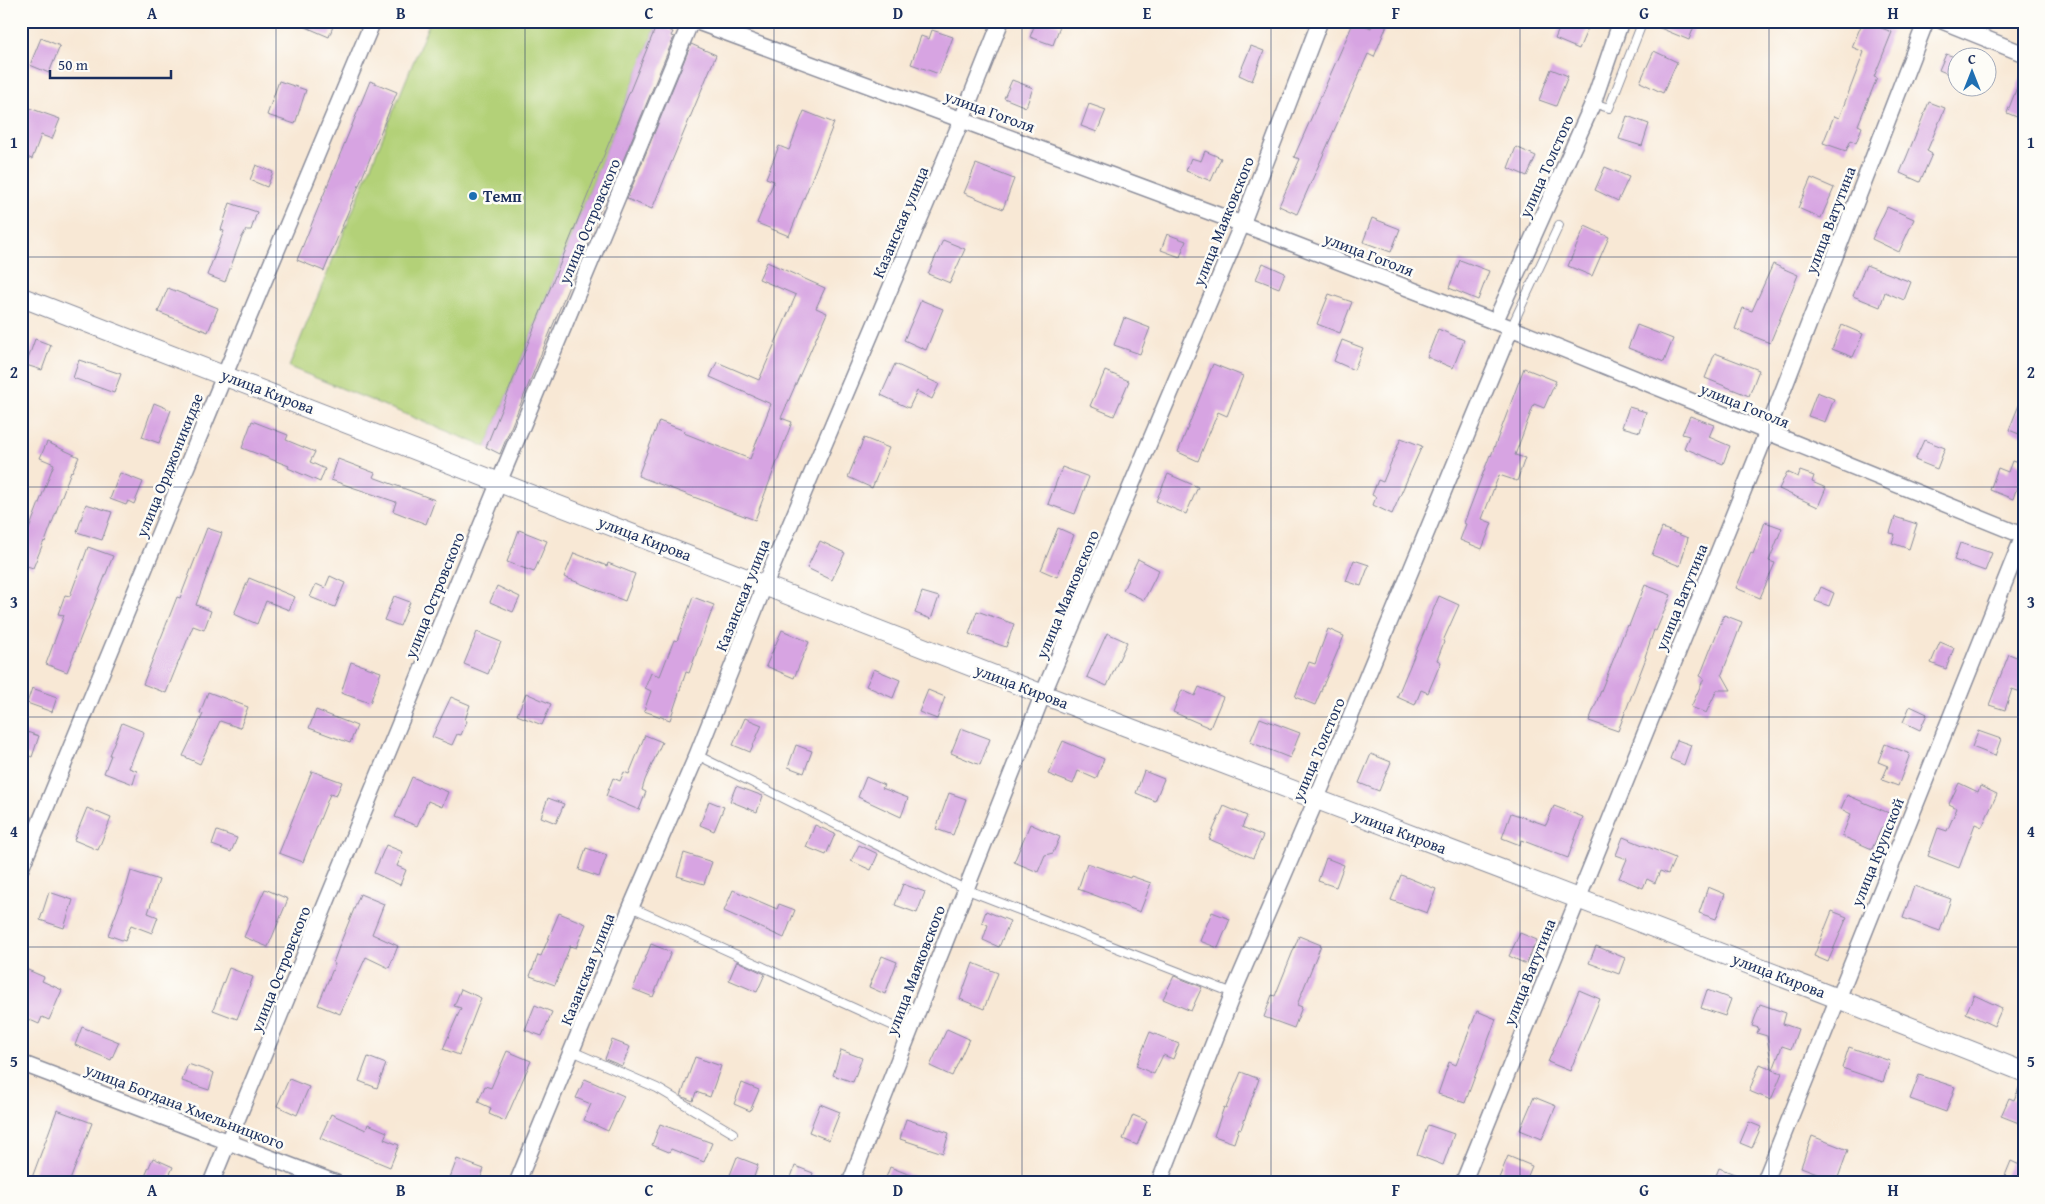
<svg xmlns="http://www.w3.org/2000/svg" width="2045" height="1204" font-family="'Gentium Book Plus',serif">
<rect width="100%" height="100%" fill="#fdfcf7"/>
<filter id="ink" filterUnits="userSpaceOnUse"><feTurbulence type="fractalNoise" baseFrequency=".02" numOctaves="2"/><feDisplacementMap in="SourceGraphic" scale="10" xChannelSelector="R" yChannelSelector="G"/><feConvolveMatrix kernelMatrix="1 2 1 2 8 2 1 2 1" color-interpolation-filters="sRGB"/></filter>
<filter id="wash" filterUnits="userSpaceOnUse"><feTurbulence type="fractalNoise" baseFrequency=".0096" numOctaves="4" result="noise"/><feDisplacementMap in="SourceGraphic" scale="20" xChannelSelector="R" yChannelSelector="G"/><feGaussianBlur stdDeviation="1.12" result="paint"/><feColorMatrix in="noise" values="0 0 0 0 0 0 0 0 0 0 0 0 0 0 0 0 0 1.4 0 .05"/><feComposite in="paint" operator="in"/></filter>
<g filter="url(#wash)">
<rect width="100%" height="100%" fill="#f8e8d5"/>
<path fill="#b3d178" stroke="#67806b" d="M430,21H651L657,24L486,447L289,367Z"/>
<g id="blocks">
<path fill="#d7a4e2" d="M292,21H335L329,37Z
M1036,21H1047L1060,26L1053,45L1030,37Z
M1354,21L1371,28L1374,21L1387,25L1374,57L1368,54L1297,214L1279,206L1300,159L1294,157Z
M1562,21H1591L1579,49L1555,39Z
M1648,21H1696L1689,40L1648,23Z
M1863,21L1892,32L1874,77L1877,78L1858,125L1862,127L1856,143L1851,140L1846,151L1823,143L1834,116L1839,118L1864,52L1852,47Z
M657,24L673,32L671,36L674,37L610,192L608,191L500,454L486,447Z
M932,30L953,37L939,74L911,64L921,36L929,39Z
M41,38L60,46L49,73L30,65Z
M691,44L716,55L652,209L627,199Z
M1251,46L1264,51L1252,81L1239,75Z
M1654,51L1677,62L1663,93L1640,82Z
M1946,54L1958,58V78L1939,70Z
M1551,69L1568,76L1556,106L1539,100Z
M2023,72L2024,73V120L2007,113Z
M1012,80L1033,88L1026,107L1004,98Z
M279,81L306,90L295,124L267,115Z
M370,81L397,92L324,271L297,260Z
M1929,102L1945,108L1927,151L1932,154L1920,182L1900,173Z
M1089,104L1106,110L1097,132L1081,126Z
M21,105L60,119L52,139L41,135L32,159L21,155Z
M804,111L834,123L789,236L757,223L774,181L766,178L779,146L789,150Z
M1627,116L1649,124L1642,146L1619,139Z
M1516,147L1536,156L1527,176L1508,168Z
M1205,151L1221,158L1211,181L1186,171L1191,158L1201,161Z
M976,164L1014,179L1003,209L964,193Z
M256,165L273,172L267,187L250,180Z
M1605,167L1629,177L1618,201L1595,190Z
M1811,178L1834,188L1821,218L1798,208Z
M230,203L257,212L251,230H246L242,237L225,282L207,275L224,231L221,230Z
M1887,207L1914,219L1899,252L1872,239Z
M1372,218L1400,229L1391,252L1363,242Z
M1585,226L1609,237L1592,276L1568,266Z
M1167,234L1186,241L1180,257L1161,250Z
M943,240L965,249L950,283L928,274Z
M1460,260L1489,271L1478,300L1449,288Z
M767,262L825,288L816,308L827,313L781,418L792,422L755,520L638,476L659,421L685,431L684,433L750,459L771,404L710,377L717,362L759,380L796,295L759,279Z
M1263,263L1285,273L1279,288L1256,279Z
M1773,264L1798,275L1770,343L1735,329L1743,308L1752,311Z
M1866,265L1911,282L1904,300L1885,292L1880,307L1853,296Z
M168,288L218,308L208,332L158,312Z
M1329,294L1352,302L1340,333L1317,324Z
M921,300L943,309L926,350L904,340Z
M1124,318L1150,328L1140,354L1114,345Z
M1637,325L1673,339L1664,362L1628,348Z
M1842,325L1863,334L1853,357L1832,349Z
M1438,329L1464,340L1453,368L1427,357Z
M35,339L51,345L42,370L26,365Z
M1342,340L1363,348L1354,370L1334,361Z
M1715,353L1759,370L1749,396L1705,378Z
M79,360L121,374L114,393L73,378Z
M895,364L939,384L932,399L917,391L909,408L881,395Z
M1213,364L1243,376L1227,416L1218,412L1198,461L1178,452Z
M1524,368L1556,381L1544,408L1534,404L1515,455L1525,458L1517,481L1499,475L1482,519L1492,523L1482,549L1460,540L1466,524L1464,523L1490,455L1491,456Z
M1105,371L1129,381L1114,416L1090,406Z
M1817,392L1834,399L1825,422L1808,416Z
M2023,395L2024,396V436L2009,430Z
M154,403L171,410L159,443L142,437Z
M1629,407L1646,412L1640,432L1622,427Z
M1690,416L1714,425L1709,437L1730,446L1723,464L1684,448L1689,436L1682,434Z
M252,421L288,435L286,440L315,452L310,462L325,469L320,482L288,468L289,466L242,448Z
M864,438L889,448L872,488L848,477Z
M1401,438L1422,446L1392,514L1373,505L1376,497L1372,495L1378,480L1383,482Z
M1924,440L1945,448L1937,469L1915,460Z
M47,442L79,457L72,472L71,471L45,542L44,541L33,568L21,564V550L54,464L40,458Z
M338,459L375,473L373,477L435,500L426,524L393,511L396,502L331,480Z
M2012,461L2024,465L2013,499L1990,490L1998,468L2008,472Z
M1062,467L1089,477L1075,514L1048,504Z
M1800,471L1814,476L1812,482L1826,488L1818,507L1779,489L1787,472L1798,477Z
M120,473L143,482L134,504L128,501L126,505L110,499Z
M1168,474L1198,487L1186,514L1156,501Z
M86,504L112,512L102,540L77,532Z
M1895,517L1917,524L1909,549L1892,543L1895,534L1890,533Z
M1765,522L1782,528L1769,561L1775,563L1760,598L1736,588L1751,553L1753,554Z
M207,528L222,533L196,605L211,611L204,630L193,626L166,693L143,684L177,597L180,598Z
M1058,528L1074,535L1057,577L1041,570Z
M1662,528L1688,538L1680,566L1652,555Z
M519,530L547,541L534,572L507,562Z
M820,541L845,553L832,580L807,568Z
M1960,543L1992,553L1985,571L1954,560Z
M88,547L113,556L67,672L46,664L64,615L58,614L65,595L70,596Z
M574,553L607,566L608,563L635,574L625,601L564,577Z
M1138,559L1159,570L1144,600L1123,590Z
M1354,560L1369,565L1361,586L1346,581Z
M330,576L345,583L335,607L310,597L316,584L325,588Z
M249,578L295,597L289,610L266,601L257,624L234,614Z
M1645,585L1671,595L1656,631L1654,630L1645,657L1646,658L1618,731L1589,721L1627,625L1629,626Z
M497,586L520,597L513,612L490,602Z
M1821,587L1834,593L1829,606L1815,601Z
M922,592L939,597L931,619L915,613Z
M394,596L410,602L400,626L384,620Z
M1439,596L1459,605L1443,641L1444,642L1437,660L1441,662L1428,693L1421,690L1415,705L1397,697Z
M693,597L714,605L689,673L686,672L670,720L644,711L651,691L645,688L651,673L660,676L674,640L677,641Z
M977,611L1014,624L1006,647L969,634Z
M1724,615L1742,622L1722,674L1731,690H1717L1706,713L1691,707L1704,678L1700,676Z
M1328,629L1344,636L1315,705L1295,697L1309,662L1315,664Z
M782,630L809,642L794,678L766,666Z
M477,632L501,642L488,674L464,664Z
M1107,633L1127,642L1107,686L1087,677Z
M1940,642L1954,648L1946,669L1931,663Z
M2009,654L2024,660V693L2012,689L2005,710L1989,705Z
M351,662L381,672L370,703L341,693Z
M874,669L900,680L893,698L866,686Z
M1199,687L1223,697L1210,728L1173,712L1182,690L1195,696Z
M32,688L57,697L52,712L27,703Z
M928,690L945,697L937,719L919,712Z
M208,692L248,707L240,728L220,721L200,764L183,756L203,714L200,713Z
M526,693L551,704L542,725L517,715Z
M451,697L470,705L465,720L467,721L461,735L457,734L452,745L432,737Z
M1910,706L1927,714L1920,730L1903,722Z
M316,710L357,726L350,743L309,728Z
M745,718L762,725L750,752L733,745Z
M1260,718L1300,733L1290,758L1250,742Z
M122,723L144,732L129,768L137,771L133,784L104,773L111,755H109Z
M961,728L990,739L980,765L951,753Z
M21,730L39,736L32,757L21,753Z
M1978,731L2001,739L1995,756L1972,747Z
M645,735L662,742L645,780L642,790L646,792L639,810L606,796L613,778L620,781L624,772L629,774Z
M1677,740L1691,745L1684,765L1670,759Z
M1063,741L1104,759L1096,779L1078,771L1073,784L1048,774Z
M1885,744L1910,754L1898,786L1882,780L1888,766L1878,762Z
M796,745L812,751L804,773L788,767Z
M1371,754L1391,762L1379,791L1359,783Z
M312,771L342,782L336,796L330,794L303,862L279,853Z
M1144,771L1164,779L1155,801L1136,793Z
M412,777L448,792L442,807L428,801L417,826L395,817Z
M866,777L884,785L882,788L908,798L901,817L858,797Z
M1959,783L1978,792L1980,786L1997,794L1982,827L1975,824L1959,868L1928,856L1938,828L1947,831L1957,808L1949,804Z
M736,786L763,796L757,812L730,801Z
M949,793L966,799L953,835L936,829Z
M1847,795L1898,817L1892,831L1882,827L1872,849L1842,836L1851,814L1841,809Z
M548,798L564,804L556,823L541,817Z
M709,801L724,807L714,831L700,825Z
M1224,806L1247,816L1242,827L1263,836L1253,858L1209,839Z
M1554,806L1583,817L1568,858L1521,840L1520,845L1502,838L1511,813L1546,825Z
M87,808L111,818L98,850L74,840Z
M1030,824L1060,837L1053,853L1045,855L1038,872L1014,862Z
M815,825L835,834L826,855L806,847Z
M217,831L237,838L231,852L212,845Z
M1623,837L1675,858L1668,874L1660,871L1655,883L1647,879L1643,888L1619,878L1627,859L1616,855Z
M386,845L403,852L397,866L406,870L400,885L374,873Z
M859,845L878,854L871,870L851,861Z
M586,848L607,855L599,877L579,870Z
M684,853L712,862L704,884L677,876Z
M1326,858L1344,865L1336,887L1318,881Z
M1087,863L1130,878L1131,876L1151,883L1140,912L1078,889Z
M131,871L159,880L148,913L158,917L152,933L131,925L125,941L108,935L127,885Z
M1401,875L1436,889L1427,913L1391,900Z
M903,884L925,892L917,913L895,905Z
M1914,886L1951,899L1940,931L1903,918Z
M1708,887L1725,894L1716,919L1699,913Z
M265,889L288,899L268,947L244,937Z
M733,890L777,909L779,904L795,910L784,938L724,911Z
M49,892L73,900L64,928L40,920Z
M360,894L384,904L372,934L398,946L389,968L366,957L340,1014L318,1005L335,964L333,963L340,944Z
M986,911L1010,921L999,947L983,940L988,925L982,922Z
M1832,911L1847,917L1828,962L1814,956Z
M1212,912L1230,919L1218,948L1200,941Z
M559,913L586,924L576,948L570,946L555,985L530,976L538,955L541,956Z
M1520,933L1537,940L1526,964L1509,956Z
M1299,936L1321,945L1297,1005L1302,1007L1294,1028L1264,1017L1272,995L1275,996Z
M651,944L671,952L653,997L633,989Z
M1596,946L1625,958L1619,974L1589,963Z
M882,956L897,962L885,994L869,987Z
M737,961L765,974L757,992L729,980Z
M973,963L998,973L984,1009L960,999Z
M21,967L44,977L42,981L62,990L49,1020L42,1017L39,1024L21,1016Z
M229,968L253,977L237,1019L213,1010Z
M1174,976L1202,987L1191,1011L1163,999Z
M461,989L481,998L459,1055L443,1049L461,1008L454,1006Z
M1579,990L1600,999L1570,1071L1548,1062Z
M1707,990L1731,999L1725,1016L1701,1008Z
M1974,995L2002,1008L1994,1026L1966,1013Z
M1760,1004L1786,1013L1783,1024L1798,1029L1791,1049L1782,1046L1773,1070L1782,1073L1771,1100L1749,1091L1760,1064L1772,1069L1767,1036L1757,1033L1759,1028L1752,1026Z
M535,1005L552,1012L542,1036L525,1030Z
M1477,1011L1496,1019L1465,1103L1438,1094L1449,1062L1456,1065Z
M82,1027L119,1042L111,1060L75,1045Z
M947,1029L969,1039L952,1076L930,1066Z
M1150,1032L1179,1044L1173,1059L1163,1055L1154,1074L1136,1066Z
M612,1040L630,1047L622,1066L605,1059Z
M1849,1047L1890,1061L1883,1082L1842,1068Z
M841,1050L862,1058L853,1082L833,1075Z
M507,1051L531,1061L505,1121L489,1114L491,1108L478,1102L485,1086L491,1088Z
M368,1057L386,1064L377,1088L359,1081Z
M695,1057L721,1066L710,1097L696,1092L693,1101L681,1096Z
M188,1064L214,1073L209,1090L182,1081Z
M1241,1072L1259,1079L1241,1129L1239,1128L1234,1143L1214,1136L1224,1107L1226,1108Z
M1919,1075L1955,1087L1946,1112L1910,1099Z
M289,1079L309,1087L297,1115L277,1106Z
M585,1079L624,1096L608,1131L584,1120L591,1104L576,1098Z
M742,1083L759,1090L750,1111L734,1104Z
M2021,1083H2024V1125L2001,1116L2009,1098L2014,1100Z
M1534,1097L1556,1106L1542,1139L1520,1130Z
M820,1104L840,1112L829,1140L809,1132Z
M57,1110L92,1123L69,1183H30Z
M331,1114L366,1130L368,1124L387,1132L384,1139L399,1145L390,1167L320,1138Z
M1133,1115L1147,1121L1137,1145L1123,1139Z
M906,1119L949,1133L943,1153L900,1139Z
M1749,1122L1761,1127L1752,1148L1740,1143Z
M660,1124L712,1143L704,1162L671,1149L669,1152L652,1145Z
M1428,1125L1454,1134L1443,1165L1417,1155Z
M1812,1136L1848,1150L1836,1183H1814L1817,1173L1801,1167Z
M1508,1156L1532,1166L1525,1183H1497Z
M737,1157L758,1165L752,1183L730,1175Z
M153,1158L173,1167L166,1183H142Z
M457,1159L484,1169L479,1183H448Z
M2011,1161L2024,1167V1183H2002Z
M795,1166L813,1173L810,1183H789Z
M890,1167L928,1182V1183H884Z
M1719,1168L1755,1182V1183H1713Z"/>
</g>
</g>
<g filter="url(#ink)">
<use href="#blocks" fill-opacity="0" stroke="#8a8c9a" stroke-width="1"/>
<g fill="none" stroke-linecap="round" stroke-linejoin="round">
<defs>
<path id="service" d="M1593,103L1609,108L1643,21
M1511,328L1559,225
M697,755L965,889L1233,993
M631,907L909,1033
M572,1051L657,1088L733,1133"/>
<path id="minor" d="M695,21L1242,224L1511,328L2024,536
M1942,21L2024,54
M1495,322L1593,103L1621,21
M21,868L225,374L373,21
M21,1063L336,1183
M211,1183L499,482L691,21
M517,1183L631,907L697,755L765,584L962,119L1001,21
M850,1183L1043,694L1242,224L1320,21
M1159,1183L1233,993L1316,800L1511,328
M1463,1183L1767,432L1926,21
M1764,1183L2024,534"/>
<path id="tertiary" d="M21,297C364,427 705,563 1047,696C1372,822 1700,942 2024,1072"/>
</defs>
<use href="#service" stroke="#8a8c9a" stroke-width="10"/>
<use href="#minor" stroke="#8a8c9a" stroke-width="18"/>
<use href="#tertiary" stroke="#8a8c9a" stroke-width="21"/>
<use href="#service" stroke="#fff" stroke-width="8"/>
<use href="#minor" stroke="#fff" stroke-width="15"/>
<use href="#tertiary" stroke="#fff" stroke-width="19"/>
</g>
</g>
<path fill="none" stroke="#1b2f5e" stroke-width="1" stroke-opacity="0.55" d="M276,21V1183M525,21V1183M774,21V1183M1022,21V1183M1271,21V1183M1520,21V1183M1769,21V1183M21,257H2024M21,487H2024M21,717H2024M21,947H2024"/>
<circle fill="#1f6fb2" stroke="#fdfcf7" stroke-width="2" cx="473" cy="196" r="5"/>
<g text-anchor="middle" stroke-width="5" stroke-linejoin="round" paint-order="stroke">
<g font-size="16" fill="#1b2f5e" stroke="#fdfcf7">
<text transform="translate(990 111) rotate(20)" y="6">улица Гоголя</text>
<text transform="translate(1546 166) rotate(-66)" y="6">улица Толстого</text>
<text transform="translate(1830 220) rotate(-69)" y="6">улица Ватутина</text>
<text transform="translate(589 221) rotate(-67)" y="6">улица Островского</text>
<text transform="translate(1223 221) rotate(-68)" y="6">улица Маяковского</text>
<text transform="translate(900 222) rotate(-67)" y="6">Казанская улица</text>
<text transform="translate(1369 254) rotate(21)" y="6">улица Гоголя</text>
<text transform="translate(268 391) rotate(21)" y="6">улица Кирова</text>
<text transform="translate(1745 405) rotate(22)" y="6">улица Гоголя</text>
<text transform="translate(169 465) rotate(-68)" y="6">улица Орджоникидзе</text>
<text transform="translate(645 538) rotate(21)" y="6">улица Кирова</text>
<text transform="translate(1067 594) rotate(-67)" y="6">улица Маяковского</text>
<text transform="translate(434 595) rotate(-68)" y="6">улица Островского</text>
<text transform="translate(742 595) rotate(-68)" y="6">Казанская улица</text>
<text transform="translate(1681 597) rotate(-68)" y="6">улица Ватутина</text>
<text transform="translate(1022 686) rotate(21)" y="6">улица Кирова</text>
<text transform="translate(1318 749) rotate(-67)" y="6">улица Толстого</text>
<text transform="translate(1400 831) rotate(21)" y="6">улица Кирова</text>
<text transform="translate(1877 852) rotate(-68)" y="6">улица Крупской</text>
<text transform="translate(280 969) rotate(-68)" y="6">улица Островского</text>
<text transform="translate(587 969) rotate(-68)" y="6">Казанская улица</text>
<text transform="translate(915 970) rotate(-69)" y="6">улица Маяковского</text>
<text transform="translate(1529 972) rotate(-68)" y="6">улица Ватутина</text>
<text transform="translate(1779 975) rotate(21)" y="6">улица Кирова</text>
<text transform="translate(185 1106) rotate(21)" y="6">улица Богдана Хмельницкого</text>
</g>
<g font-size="16" font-weight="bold" fill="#1b2f5e" stroke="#fdfcf7" text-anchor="start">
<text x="483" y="202">Темп</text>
</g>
</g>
<rect width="2045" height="1204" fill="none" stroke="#fdfcf7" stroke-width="55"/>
<g transform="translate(1972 72)"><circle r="24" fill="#fdfcf7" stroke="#a3aaba"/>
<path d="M0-4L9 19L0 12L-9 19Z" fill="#1f6fb2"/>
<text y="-8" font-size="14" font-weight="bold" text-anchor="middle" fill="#1b2f5e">С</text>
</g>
<path d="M50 70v8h121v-8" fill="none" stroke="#1b2f5e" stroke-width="2.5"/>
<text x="58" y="70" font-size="15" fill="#1b2f5e" stroke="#fdfcf7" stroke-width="4" paint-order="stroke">50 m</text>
<rect x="28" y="28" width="1990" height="1148" fill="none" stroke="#1b2f5e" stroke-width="2"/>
<g font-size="16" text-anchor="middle" font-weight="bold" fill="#1b2f5e">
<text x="152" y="19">A</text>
<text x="401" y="19">B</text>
<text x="649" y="19">C</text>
<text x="898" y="19">D</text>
<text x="1147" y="19">E</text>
<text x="1396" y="19">F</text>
<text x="1644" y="19">G</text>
<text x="1893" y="19">H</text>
<text x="14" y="148">1</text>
<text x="2031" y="148">1</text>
<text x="14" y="378">2</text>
<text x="2031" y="378">2</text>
<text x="14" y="608">3</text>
<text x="2031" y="608">3</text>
<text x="14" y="837">4</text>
<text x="2031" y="837">4</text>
<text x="14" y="1067">5</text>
<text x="2031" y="1067">5</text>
<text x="152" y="1196">A</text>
<text x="401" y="1196">B</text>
<text x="649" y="1196">C</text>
<text x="898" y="1196">D</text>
<text x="1147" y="1196">E</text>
<text x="1396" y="1196">F</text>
<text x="1644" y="1196">G</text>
<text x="1893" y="1196">H</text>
</g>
</svg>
